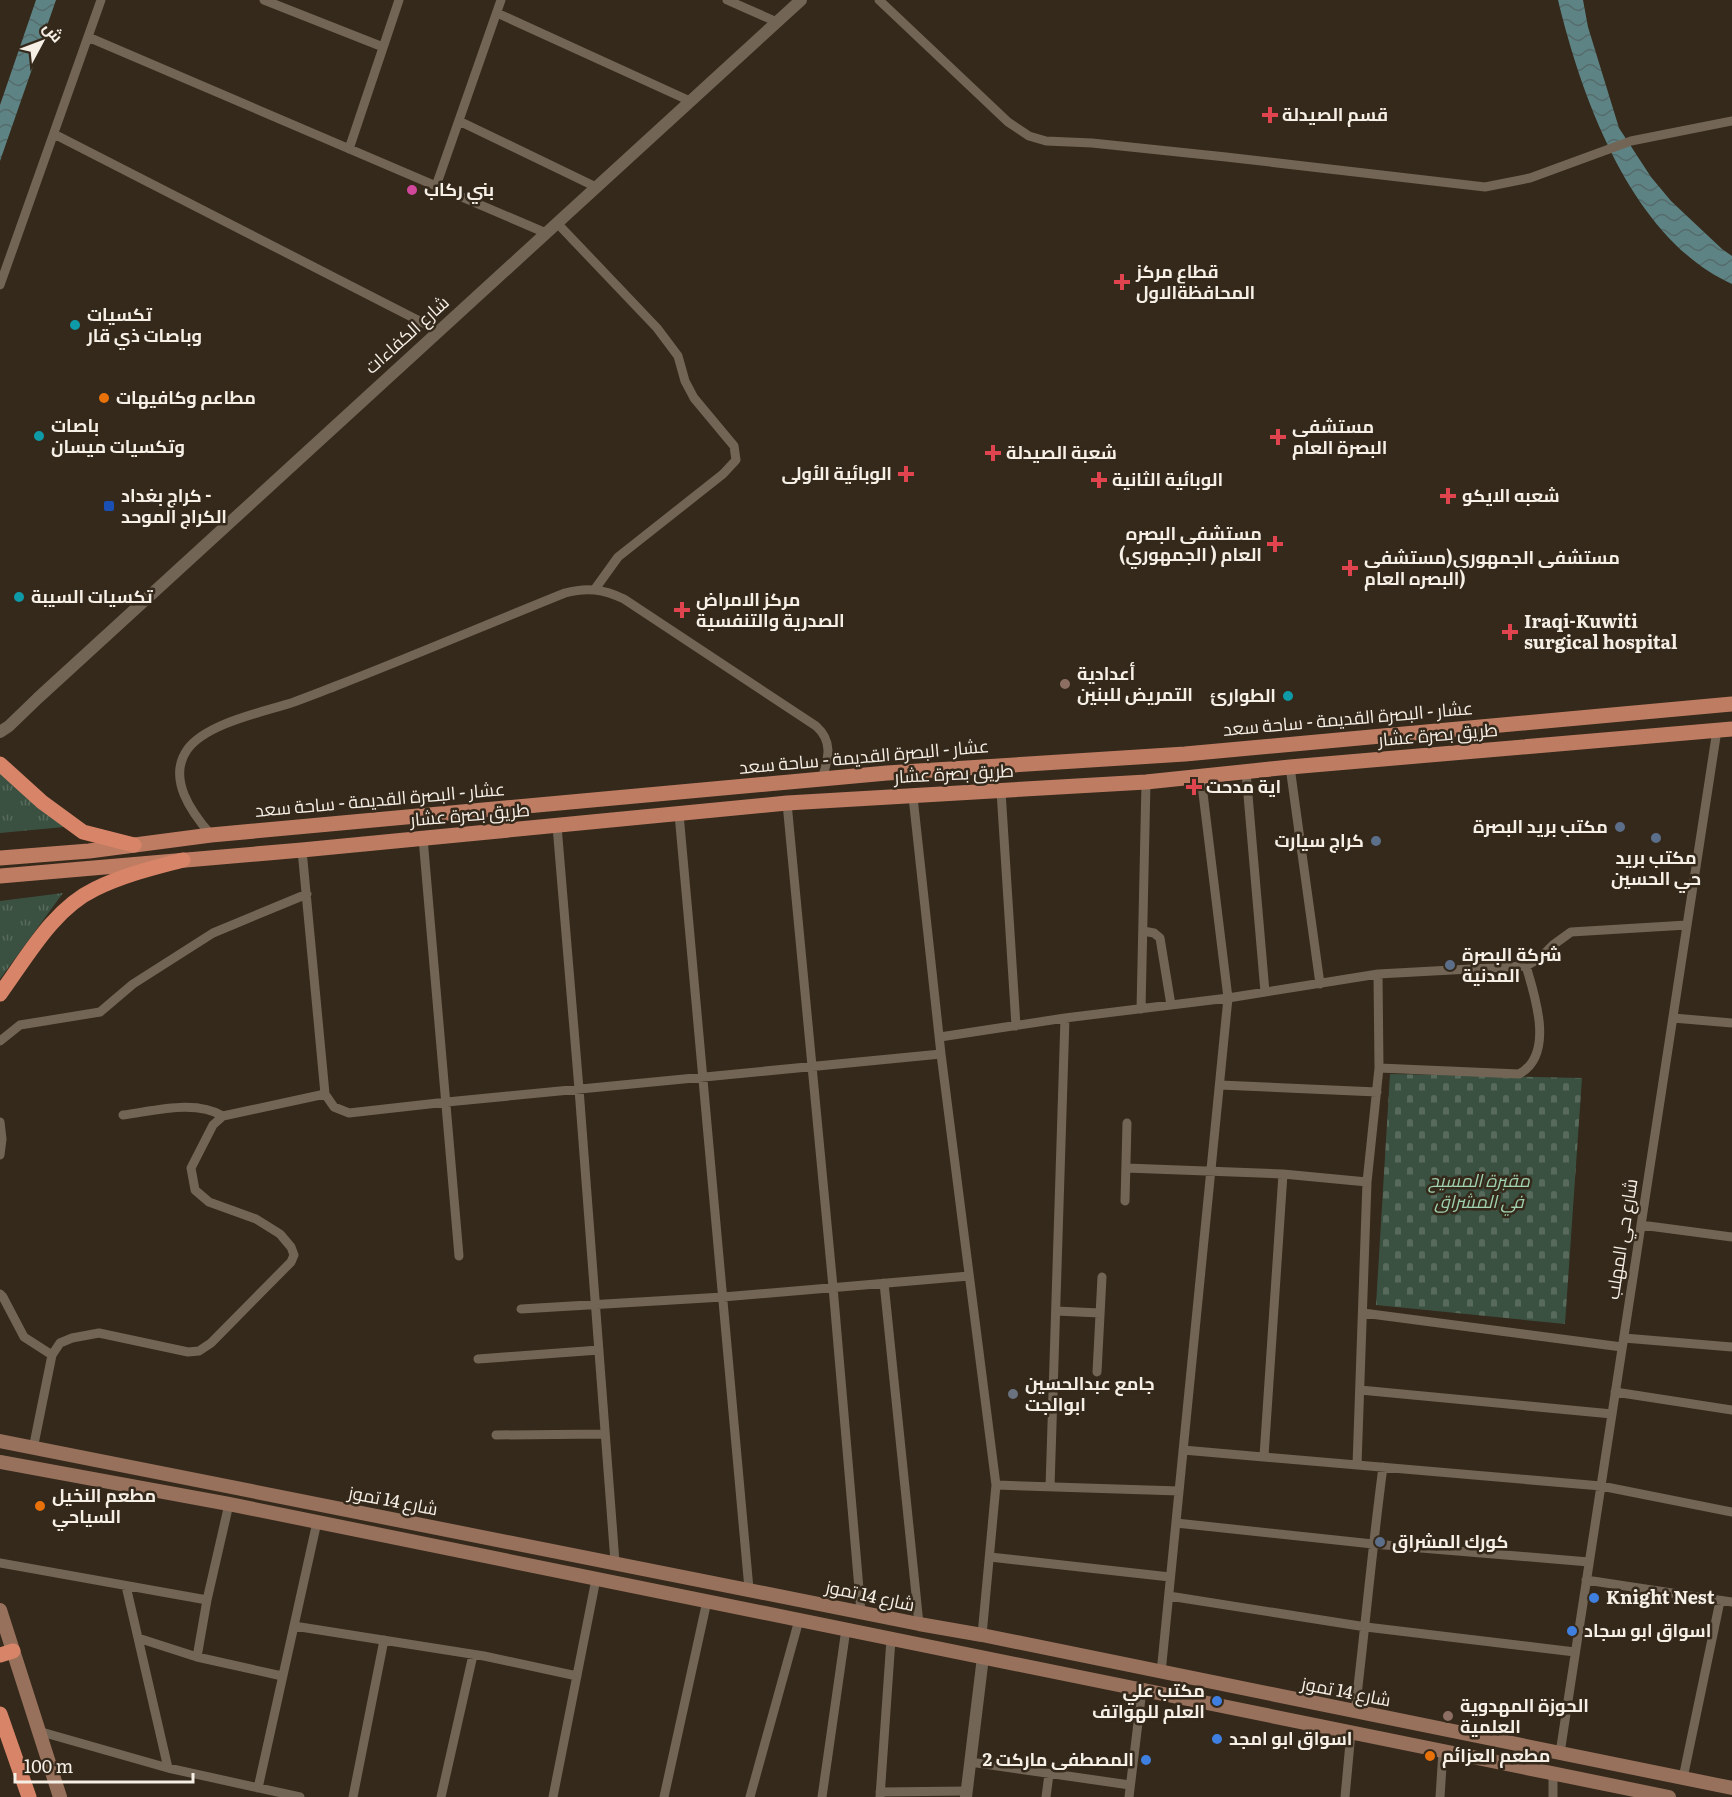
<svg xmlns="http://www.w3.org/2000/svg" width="1732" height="1797" font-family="Literata,Cairo,serif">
<defs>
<pattern id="grass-tufts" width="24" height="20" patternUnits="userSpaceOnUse" patternTransform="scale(1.5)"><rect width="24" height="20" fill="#3a5141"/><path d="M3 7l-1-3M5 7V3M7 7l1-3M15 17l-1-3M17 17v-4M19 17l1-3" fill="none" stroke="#576a5c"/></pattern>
<pattern id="cemetery-stones" width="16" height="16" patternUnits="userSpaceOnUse" patternTransform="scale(1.5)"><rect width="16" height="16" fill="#3a5141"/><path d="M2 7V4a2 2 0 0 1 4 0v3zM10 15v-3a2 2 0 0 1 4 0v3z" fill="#576a5c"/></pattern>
<pattern id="water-waves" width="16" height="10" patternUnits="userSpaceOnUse" patternTransform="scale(1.5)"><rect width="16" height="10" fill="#5e8384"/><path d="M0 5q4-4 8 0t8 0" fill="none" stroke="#566b6b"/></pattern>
</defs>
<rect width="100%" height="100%" fill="#34291b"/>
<path fill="url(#grass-tufts)" d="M0,770L64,827L0,833Z
M63,893L0,979V901Z"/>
<path fill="url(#cemetery-stones)" d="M1390,1074L1582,1078L1565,1324L1376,1305Z"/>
<path fill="url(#water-waves)" d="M36,0H56L0,161V105Z
M1558,0H1583L1588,27L1619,128L1651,177L1671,201L1722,249L1732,256V284C1632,239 1582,99 1558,0Z"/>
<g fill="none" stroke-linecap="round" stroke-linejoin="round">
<path stroke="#726555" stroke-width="9" d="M264,0L383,47
M727,0L777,22
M879,0L1008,122L1029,136L1046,141L1092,143L1226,157L1485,187L1530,178L1631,141L1732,121
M497,13L690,101
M88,37L546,233
M459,121L596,187
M54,134L439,331
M349,149L399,0
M436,186L501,0
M557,223L657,328L678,356L685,381L694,398L734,446L736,460L723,474L618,557L595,589
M0,285L101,0
M1290,767L1320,984
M1246,772L1265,992
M1001,791L1016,1026
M913,797L941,1054L996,1485L982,1635
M787,803L833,1287L861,1612
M679,814L749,1589
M557,826L579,1089L615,1562
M211,835C192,813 167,779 187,750C206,723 264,712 294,702C310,696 326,690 341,684C416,655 490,623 565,593C587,587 603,589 624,599L816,726C834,742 828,759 822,779
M423,838L459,1256
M302,850L325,1094L334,1107L349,1113L447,1102L941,1054
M1143,931L1154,933L1160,938L1171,1005
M1141,1009L1146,782
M1673,1018L1732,1023
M940,1037L1065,1018L1228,998L1378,974L1526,966L1540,958L1553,945L1571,932L1687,925
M0,1041L20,1025L100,1012L133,984L213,933L307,894
M1379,1068L1519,1074C1555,1055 1535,996 1526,966
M1220,1085L1377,1092
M123,1115C154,1111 195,1099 223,1116
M0,1122L2,1139L0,1155
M1126,1168L1283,1174L1367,1182
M1125,1201L1127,1123
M1641,1225L1732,1237
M884,1283L919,1624
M0,1294L3,1297L24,1337L52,1355
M521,1309L723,1297L969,1276
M1056,1311L1100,1313
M1363,1313L1622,1347
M1624,1338L1732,1347
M478,1359L599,1350
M1097,1372L1102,1277
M1360,1390L1612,1414
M1615,1392L1732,1410
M496,1435L604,1434
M33,1449L52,1355L60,1343L72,1338L99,1333L188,1352L199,1351L211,1343L291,1262L294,1255L291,1247L280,1234L256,1219L209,1202L195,1190L191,1168L213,1125L223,1116L325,1094
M1183,1450L1601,1486L1732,1512
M1264,1456L1283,1174
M1357,1465L1367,1182L1379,1068L1378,974
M996,1485L1179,1491
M1050,1487L1065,1018
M1176,1523L1373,1544L1589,1562
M990,1557L1170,1577
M0,1563L207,1600
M1586,1580L1732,1602
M126,1586L168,1768
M1169,1596L1366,1627L1575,1652
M294,1626L484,1656L577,1676
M138,1638L197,1657L282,1676
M197,1657L207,1600L229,1504
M1161,1673L1228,998L1201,777
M1355,1712C1365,1630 1372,1549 1383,1467
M38,1731L168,1768L300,1797
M1560,1753L1717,730
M970,1762L1130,1785
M1683,1778L1720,1601
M258,1788L317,1522
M880,1792L967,1791
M353,1797L384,1640
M441,1797L473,1655
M553,1797L596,1579
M664,1797L707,1601
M750,1797L799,1620
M822,1797L846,1629
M880,1797L891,1639
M1046,1797L1049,1774
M1129,1797L1142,1690
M1345,1797L1351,1732
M1440,1797L1443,1751
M1553,1797V1773"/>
<path stroke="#726555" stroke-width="12" d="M0,732L9,726L38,698L801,0
M966,1797L983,1657"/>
<path stroke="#98715c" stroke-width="14" d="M0,1441L919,1624L982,1635L1732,1788
M0,1462L229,1504L1669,1797
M0,1610L60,1797"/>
<path stroke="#be7c63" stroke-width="15" d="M0,858L89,851L211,835L887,773L1185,754L1732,704
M0,876L302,850L787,803L1146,782L1290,767L1732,729"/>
<path stroke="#d88468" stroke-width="15" d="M0,764L42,802L83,832L134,845
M0,994C27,957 53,909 95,889C123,875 153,868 183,860
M0,1655L13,1651
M0,1714L29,1797"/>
</g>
<g fill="#e0444e" stroke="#34291b" stroke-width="2">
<path d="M1267 106h6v6h6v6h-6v6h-6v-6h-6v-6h6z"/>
<path d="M1119 273h6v6h6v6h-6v6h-6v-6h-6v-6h6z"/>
<path d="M1275 428h6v6h6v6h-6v6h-6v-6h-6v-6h6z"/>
<path d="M990 444h6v6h6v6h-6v6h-6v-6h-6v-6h6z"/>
<path d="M903 465h6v6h6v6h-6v6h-6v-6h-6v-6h6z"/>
<path d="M1096 471h6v6h6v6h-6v6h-6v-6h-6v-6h6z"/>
<path d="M1445 487h6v6h6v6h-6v6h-6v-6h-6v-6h6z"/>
<path d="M1272 535h6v6h6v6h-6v6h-6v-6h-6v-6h6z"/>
<path d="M1347 559h6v6h6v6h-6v6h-6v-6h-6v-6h6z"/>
<path d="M679 601h6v6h6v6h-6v6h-6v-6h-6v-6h6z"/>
<path d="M1507 623h6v6h6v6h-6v6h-6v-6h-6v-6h6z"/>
<path d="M1191 778h6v6h6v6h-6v6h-6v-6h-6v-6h6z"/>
</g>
<circle fill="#d1479c" stroke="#34291b" stroke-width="2" cx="412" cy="190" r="6"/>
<g fill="#0f9aa8" stroke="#34291b" stroke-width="2">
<circle cx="75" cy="325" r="6"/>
<circle cx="39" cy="436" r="6"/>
<circle cx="19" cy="597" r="6"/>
<circle cx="1288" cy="696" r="6"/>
</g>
<g fill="#e8710a" stroke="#34291b" stroke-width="2">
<circle cx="104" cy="398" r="6"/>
<circle cx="40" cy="1506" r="6"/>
<circle cx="1430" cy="1756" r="6"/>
</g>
<rect fill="#1a4fb4" stroke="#34291b" stroke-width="2" x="103" y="500" width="12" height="12" rx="3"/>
<g fill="#8d6e63" stroke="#34291b" stroke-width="2">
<circle cx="1065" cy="684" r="6"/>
<circle cx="1448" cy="1716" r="6"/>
</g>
<g fill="#5c6f8a" stroke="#34291b" stroke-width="2">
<circle cx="1620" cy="827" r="6"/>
<circle cx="1656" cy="838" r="6"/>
<circle cx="1376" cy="841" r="6"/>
<circle cx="1450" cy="965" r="6"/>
<circle cx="1380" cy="1542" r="6"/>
</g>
<circle fill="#6b7280" stroke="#34291b" stroke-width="2" cx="1013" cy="1394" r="6"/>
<g fill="#3f7fe0" stroke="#34291b" stroke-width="2">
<circle cx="1594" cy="1598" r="6"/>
<circle cx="1572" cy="1631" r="6"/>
<circle cx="1217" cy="1701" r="6"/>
<circle cx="1217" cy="1739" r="6"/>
<circle cx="1146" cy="1760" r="6"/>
</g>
<g text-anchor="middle" stroke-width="5" stroke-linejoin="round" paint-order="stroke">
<g font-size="18" font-weight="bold" fill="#f6efe6" stroke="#34291b" text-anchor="start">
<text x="1282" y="121">قسم الصيدلة</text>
<text x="424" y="196">بني ركاب</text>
<text x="1136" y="278">قطاع مركز<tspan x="1136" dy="21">المحافظةالاول</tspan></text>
<text x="87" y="321">تكسيات<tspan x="87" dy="21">وباصات ذي قار</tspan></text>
<text x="116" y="404">مطاعم وكافيهات</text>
<text x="51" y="432">باصات<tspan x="51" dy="21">وتكسيات ميسان</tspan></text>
<text x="1292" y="433">مستشفى<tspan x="1292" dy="21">البصرة العام</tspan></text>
<text x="1006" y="459">شعبة الصيدلة</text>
<text x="892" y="480" text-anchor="end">الوبائية الأولى</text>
<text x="1112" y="486">الوبائية الثانية</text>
<text x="121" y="502">كراج بغداد -<tspan x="121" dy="21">الكراج الموحد</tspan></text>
<text x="1462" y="502">شعبه الايكو</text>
<text x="1262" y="540" text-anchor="end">مستشفى البصره<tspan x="1262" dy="21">العام ( الجمهوري)</tspan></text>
<text x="1364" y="564">مستشفى الجمهوري(مستشفى<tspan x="1364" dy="21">البصره العام)</tspan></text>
<text x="31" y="603">تكسيات السيبة</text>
<text x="696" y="606">مركز الامراض<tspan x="696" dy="21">الصدرية والتنفسية</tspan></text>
<text x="1524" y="628">Iraqi-Kuwiti<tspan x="1524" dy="21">surgical hospital</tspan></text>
<text x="1077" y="680">أعدادية<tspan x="1077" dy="21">التمريض للبنين</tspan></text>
<text x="1276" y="702" text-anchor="end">الطوارئ</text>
<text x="1206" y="793">اية مدحت</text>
<text x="1608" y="833" text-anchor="end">مكتب بريد البصرة</text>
<text x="1364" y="847" text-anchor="end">كراج سيارت</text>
<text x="1656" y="864" text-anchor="middle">مكتب بريد<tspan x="1656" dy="21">حي الحسين</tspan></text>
<text x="1462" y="961">شركة البصرة<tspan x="1462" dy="21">المدنية</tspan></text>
<text x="1025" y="1390">جامع عبدالحسين<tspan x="1025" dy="21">ابوالجت</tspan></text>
<text x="52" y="1502">مطعم النخيل<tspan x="52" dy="21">السياحي</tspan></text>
<text x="1392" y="1548">كورك المشراق</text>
<text x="1606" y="1604">Knight Nest</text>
<text x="1584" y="1637">اسواق ابو سجاد</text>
<text x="1205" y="1697" text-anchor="end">مكتب علي<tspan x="1205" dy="21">العلم للهواتف</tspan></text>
<text x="1460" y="1712">الحوزة المهدوية<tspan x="1460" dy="21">العلمية</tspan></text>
<text x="1229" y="1745">اسواق ابو امجد</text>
<text x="1442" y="1762">مطعم العزائم</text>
<text x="1134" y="1766" text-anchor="end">المصطفى ماركت 2</text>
</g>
<g font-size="18" fill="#f6efe6" stroke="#34291b">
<text transform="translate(407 335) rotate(-42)" y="6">شارع الكفاءات</text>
<text transform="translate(1348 719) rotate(-5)" y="6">عشار - البصرة القديمة - ساحة سعد</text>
<text transform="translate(1438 735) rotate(-5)" y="6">طريق بصرة عشار</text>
<text transform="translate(864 757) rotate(-5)" y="6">عشار - البصرة القديمة - ساحة سعد</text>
<text transform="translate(954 774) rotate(-3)" y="6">طريق بصرة عشار</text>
<text transform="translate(380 800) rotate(-5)" y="6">عشار - البصرة القديمة - ساحة سعد</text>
<text transform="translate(470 815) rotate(-5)" y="6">طريق بصرة عشار</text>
<text transform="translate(1622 1239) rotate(-81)" y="6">شارع حي المهلب</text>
<text transform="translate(393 1501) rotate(11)" y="6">شارع 14 تموز</text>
<text transform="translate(870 1596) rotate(12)" y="6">شارع 14 تموز</text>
<text transform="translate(1346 1692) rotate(11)" y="6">شارع 14 تموز</text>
</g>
<g font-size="18" font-style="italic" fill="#a0d2af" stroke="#34291b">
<text x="1479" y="1187">مقبرة المسيح<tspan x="1479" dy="21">في المشراق</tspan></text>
</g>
</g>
<g transform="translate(42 42) rotate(49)" stroke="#34291b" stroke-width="4.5" paint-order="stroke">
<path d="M0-4.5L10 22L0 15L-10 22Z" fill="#f6efe6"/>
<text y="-9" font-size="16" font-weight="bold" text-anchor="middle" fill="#f6efe6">ش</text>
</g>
<path d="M15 1773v9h178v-9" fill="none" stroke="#f6efe6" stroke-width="3"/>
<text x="24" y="1773" font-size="18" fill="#f6efe6" stroke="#34291b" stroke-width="4.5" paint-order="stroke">100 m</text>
</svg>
